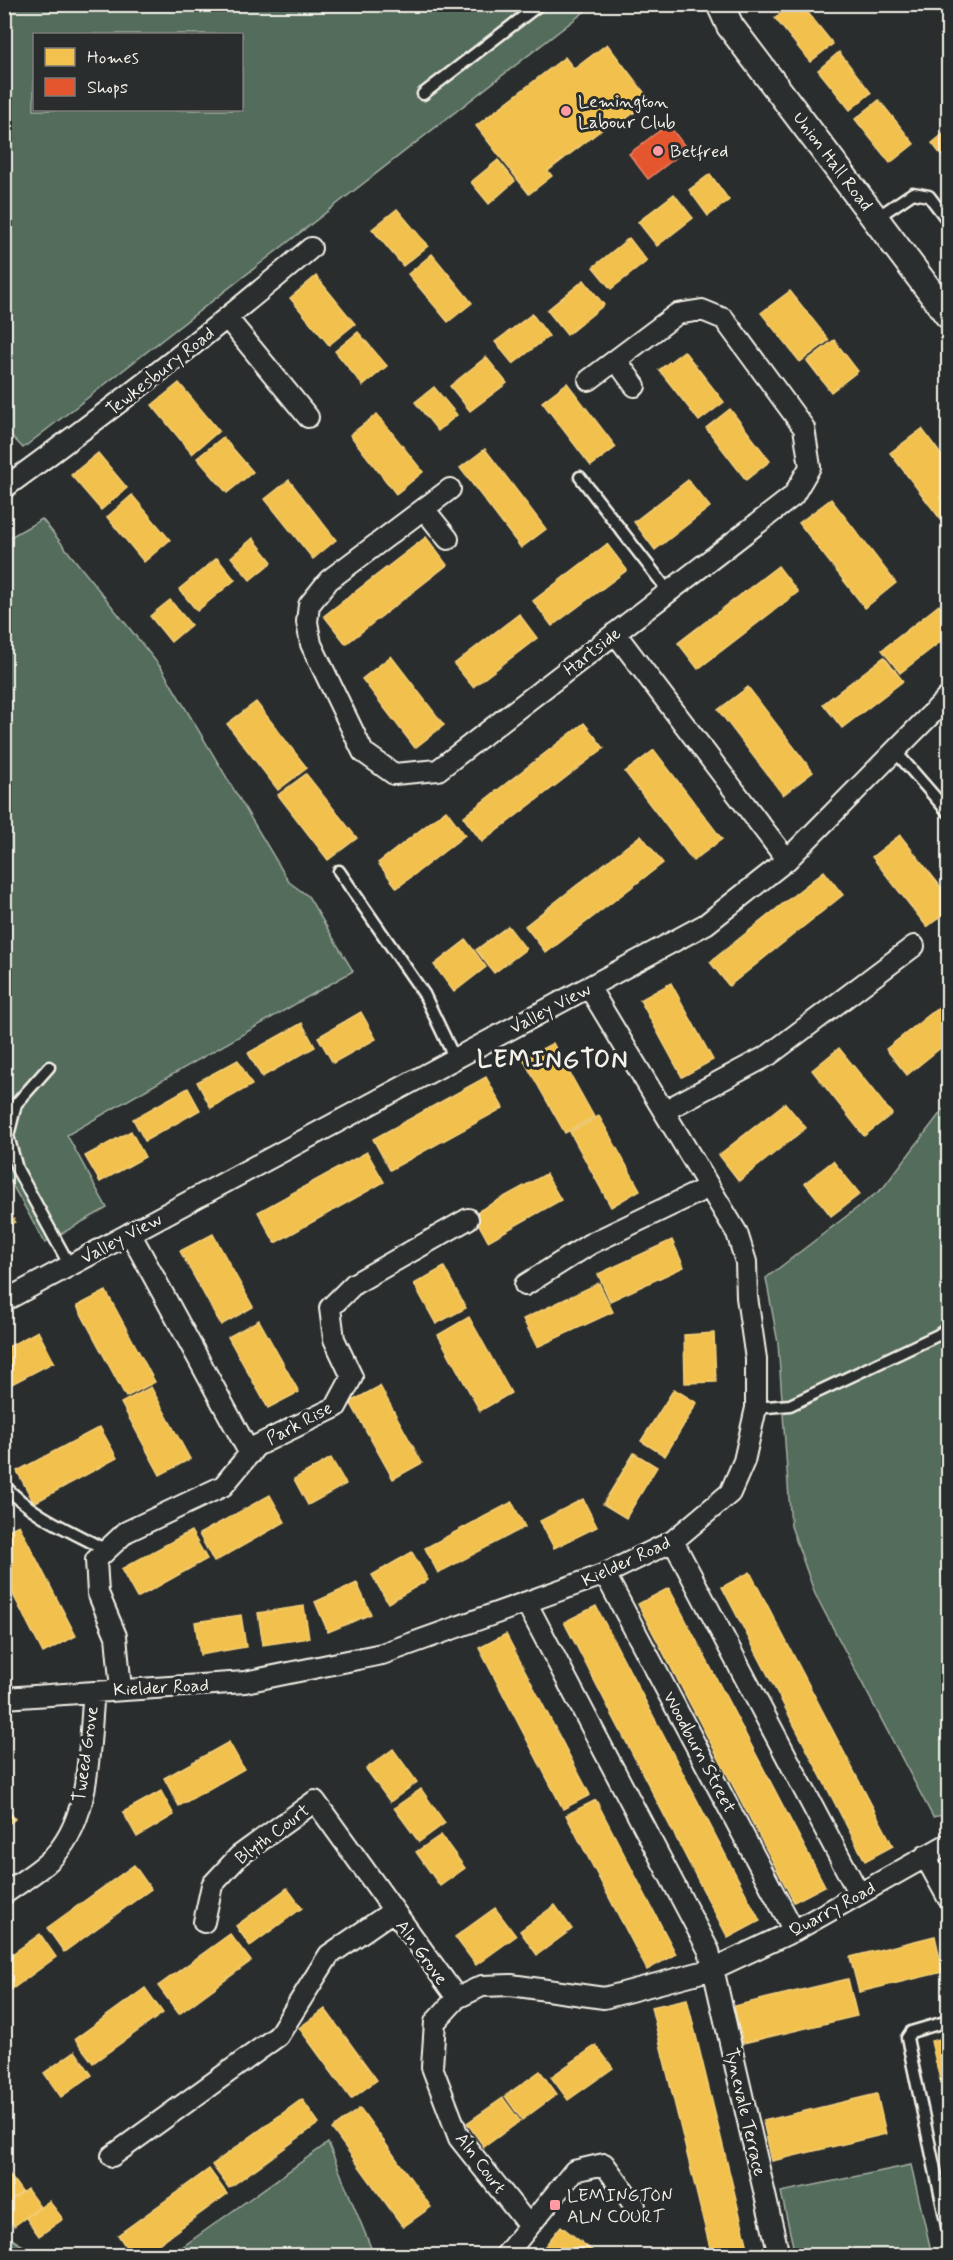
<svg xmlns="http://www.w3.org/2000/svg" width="953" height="2260" font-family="Mynerve,sans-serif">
<rect width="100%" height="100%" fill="#2a2d2e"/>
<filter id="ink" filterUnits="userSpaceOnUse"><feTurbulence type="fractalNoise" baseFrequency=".0167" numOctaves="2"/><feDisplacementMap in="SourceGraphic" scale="12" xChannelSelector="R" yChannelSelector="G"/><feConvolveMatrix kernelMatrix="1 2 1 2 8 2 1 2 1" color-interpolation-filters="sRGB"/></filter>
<g filter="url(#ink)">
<path fill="#526c5b" stroke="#a3aea2" stroke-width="1.5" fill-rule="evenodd" d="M5,5H593L23,448L5,429ZM34,34H242V110H34Z
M42,519L162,669L289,882L308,896L353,971L67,1135L107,1208L45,1243L5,1172V540Z
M948,1103V1814L933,1817L815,1594L791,1526L778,1343L766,1278L883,1188Z
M328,2143L374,2255H171Z
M911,2165L932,2255H795L781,2192Z
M5,2235L38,2255H5Z"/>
<path fill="#f2c14e" stroke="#f3cf7c" stroke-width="1.5" d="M792,4H801L833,44L810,62L775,18Z
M607,44L650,100L617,126L613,121L548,171L552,176L529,194L476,126L565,57L574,69Z
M839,52L871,93L850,110L818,70Z
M879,100L914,144L890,163L855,119Z
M948,130V164L932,143Z
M498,160L515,181L489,204L471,182Z
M710,174L729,200L708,216L689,190Z
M674,194L693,218L657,246L638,222Z
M397,209L428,246L403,266L372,229Z
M629,238L647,261L611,289L593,267Z
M432,254L472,303L448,322L408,274Z
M316,276L355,324L329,345L290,298Z
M584,280L604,305L567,335L547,310Z
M790,291L829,340L800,362L761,313Z
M532,314L549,336L513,364L495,342Z
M358,332L387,366L363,386L335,351Z
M834,340L858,371L831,392L807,361Z
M684,351L724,402L699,421L659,370Z
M486,357L507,383L470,411L450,386Z
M179,383L219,431L192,454L152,405Z
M567,383L616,447L591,466L542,402Z
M434,387L457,415L438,431L415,402Z
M730,409L770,461L746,480L706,428Z
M377,414L423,472L396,494L350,435Z
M922,429L948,464V529L890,453Z
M223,437L253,472L227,493L197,458Z
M485,449L546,529L521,548L460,468Z
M98,453L127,488L101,510L71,475Z
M289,480L336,540L313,559L265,499Z
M688,480L710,507L655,550L634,522Z
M132,495L170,540L144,562L107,517Z
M831,499L896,583L865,608L799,523Z
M426,537L447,565L346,644L324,616Z
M253,538L272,562L250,580L231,557Z
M607,544L627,570L552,626L533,601Z
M217,558L235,580L197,611L179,589Z
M778,566L798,592L698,669L678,643Z
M170,600L191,625L171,642L150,616Z
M939,605L948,617V636L900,673L882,650Z
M519,614L537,638L473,687L454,664Z
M391,656L444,725L415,748L362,679Z
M884,657L903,681L842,728L823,704Z
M748,687L813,772L783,795L718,710Z
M256,702L307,768L278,790L227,724Z
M584,723L604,748L482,842L463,817Z
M654,750L722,839L693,861L625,772Z
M306,774L357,838L328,860L278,795Z
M446,810L465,835L397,888L378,863Z
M641,835L663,863L546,953L525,926Z
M900,835L948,896V911L927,927L872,857Z
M824,871L843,895L729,986L710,962Z
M508,926L526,949L494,973L476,950Z
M466,940L486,967L454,992L434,965Z
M671,983L713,1060L682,1077L640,1000Z
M948,1000V1042L907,1075L886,1049Z
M361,1012L376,1039L333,1063L318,1037Z
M302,1023L315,1047L262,1077L248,1053Z
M553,1043L594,1117L565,1133L523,1059Z
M839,1048L892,1114L864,1136L812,1070Z
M238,1060L252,1085L211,1108L197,1082Z
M486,1077L503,1108L390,1170L373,1139Z
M188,1088L200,1110L145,1141L133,1119Z
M785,1103L806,1128L739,1181L719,1155Z
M599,1116L640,1190L611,1207L570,1132Z
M131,1131L145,1157L100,1182L85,1156Z
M367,1152L384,1182L275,1243L258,1212Z
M833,1161L860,1194L831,1216L805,1183Z
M546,1174L561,1200L488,1241L473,1214Z
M4,1203L15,1222L4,1227Z
M213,1234L253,1307L221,1325L180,1251Z
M672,1240L684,1267L610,1301L598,1274Z
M444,1267L466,1308L436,1324L414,1284Z
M599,1283L613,1312L537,1347L523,1319Z
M106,1291L155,1382L126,1397L77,1306Z
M469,1317L511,1393L480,1411L438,1335Z
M259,1320L299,1392L268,1408L228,1337Z
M38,1331L54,1362L4,1388V1349Z
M714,1333L716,1382L685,1383L684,1335Z
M380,1386L422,1463L393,1479L350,1402Z
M151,1387L190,1459L160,1475L121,1403Z
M674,1389L697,1403L665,1456L641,1441Z
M100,1427L117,1458L34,1503L17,1471Z
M634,1453L657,1467L626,1518L603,1504Z
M331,1458L346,1484L308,1505L294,1479Z
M270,1495L285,1522L214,1562L199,1534Z
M583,1499L597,1527L554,1548L540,1521Z
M512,1502L525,1527L438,1573L425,1548Z
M19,1525L76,1636L43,1653L4,1577V1532Z
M191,1531L207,1559L137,1598L121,1569Z
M412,1552L428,1580L388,1603L372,1575Z
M750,1572L893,1846L865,1861L722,1587Z
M357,1583L371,1614L328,1632L315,1602Z
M669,1588L825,1886L794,1902L638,1604Z
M304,1606L309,1638L263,1645L258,1613Z
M596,1606L760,1921L728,1938L564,1622Z
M241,1615L246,1647L200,1655L195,1622Z
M506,1634L590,1795L563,1809L479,1648Z
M229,1742L244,1769L179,1806L164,1778Z
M393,1749L417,1782L390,1802L366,1769Z
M421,1789L445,1823L419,1842L394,1808Z
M161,1791L174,1815L137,1837L123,1812Z
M596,1800L676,1954L647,1970L566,1815Z
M4,1804L15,1819L4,1827Z
M441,1835L465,1868L440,1886L416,1852Z
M134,1865L151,1889L64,1952L47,1928Z
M287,1888L302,1908L250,1946L236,1926Z
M555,1905L572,1929L537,1955L520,1931Z
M495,1908L516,1936L476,1965L455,1937Z
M40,1934L56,1957L4,1995V1960Z
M230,1934L251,1961L179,2014L158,1986Z
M935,1936L943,1972L859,1992L850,1957Z
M848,1979L857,2016L743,2043L734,2006Z
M145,1988L163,2013L93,2063L75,2039Z
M687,1999L750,2256H712L651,2007Z
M325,2009L377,2080L351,2099L299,2028Z
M948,2037V2095L944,2096L931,2041Z
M596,2045L613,2068L568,2100L551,2077Z
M75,2051L92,2075L61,2097L44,2073Z
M540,2071L557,2094L522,2120L505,2096Z
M877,2094L886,2134L772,2161L763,2121Z
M503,2098L520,2121L484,2147L467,2123Z
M302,2099L319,2123L229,2188L212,2165Z
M360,2108L431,2207L403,2227L332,2129Z
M209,2169L227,2194L142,2256H132L118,2235Z
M9,2174L22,2192L4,2205V2178Z
M27,2189L40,2207L14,2226L4,2212V2206Z
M49,2201L63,2219L39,2236L26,2218Z
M561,2226L599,2256H537Z"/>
<path fill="#e4572e" stroke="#e98566" stroke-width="1.5" d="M668,124L687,149L648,179L629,154Z"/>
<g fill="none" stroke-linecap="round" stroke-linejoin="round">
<defs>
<path id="service" d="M423,94L540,4
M876,218L913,193L929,196L948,221
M580,477L669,592
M895,751L948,812
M339,871L424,994L455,1059
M49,1067L16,1104L8,1136L17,1169L70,1266
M756,1408L790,1405L938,1335L948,1328
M4,1485C31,1515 71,1531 106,1550
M948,2021L911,2032L907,2038L948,2231"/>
<path id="minor" d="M227,318L308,417
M616,360L635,386
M4,488C110,411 212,332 311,248
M450,489L329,580L309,605L307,622L311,644L363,752L394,774L438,770L793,496L810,467L804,428L724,319L702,310L677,314L589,380
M424,509L448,539
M615,633L787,860
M664,1111L769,1055L914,946
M130,1233L250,1454
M525,1285L590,1244L709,1187
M4,1301L706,924L787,860L948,697
M673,1541L859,1894
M605,1574L794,1931
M527,1604L709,1951L779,2256
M121,1690L116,1636L98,1593L96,1560L126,1532L223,1486L256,1446L336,1407L352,1377L334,1339L330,1308L354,1284L468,1219
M4,1698L245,1682L382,1654L605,1574L673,1541L730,1493L744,1461L756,1408V1359L747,1297L746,1262L737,1233L589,987
M925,1856L948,1898
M4,1894C19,1883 36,1873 49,1861C93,1821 88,1746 94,1692
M204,1922L212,1885L239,1856L315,1801L457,1998L482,1986L511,1985L604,1998L713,1969L794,1931L948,1844
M457,1998L435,2022L432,2067L459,2138L529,2226
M112,2156L278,2036L329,1955L393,1911
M505,2256L574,2171L604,2164L635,2206"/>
<path id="tertiary" d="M720,4L730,26L948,315"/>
</defs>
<use href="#service" stroke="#f4f1e8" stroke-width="15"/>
<use href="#minor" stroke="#f4f1e8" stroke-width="24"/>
<use href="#tertiary" stroke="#f4f1e8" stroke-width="30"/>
<use href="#service" stroke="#2a2d2e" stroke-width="10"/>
<use href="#minor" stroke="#2a2d2e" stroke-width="20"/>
<use href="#tertiary" stroke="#2a2d2e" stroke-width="26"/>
</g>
</g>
<g fill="#ff9aa2" stroke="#2a2d2e" stroke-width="2">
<circle cx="566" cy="111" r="6"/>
<circle cx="658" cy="151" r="6"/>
<rect x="549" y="2199" width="12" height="12" rx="3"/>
</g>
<g text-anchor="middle" stroke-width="6" stroke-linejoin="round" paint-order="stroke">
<g font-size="18" fill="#f4f1e8" stroke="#2a2d2e" text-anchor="start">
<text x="578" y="107">Lemington<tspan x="578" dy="21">Labour Club</tspan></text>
<text x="670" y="157">Betfred</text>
<text x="567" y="2201">LEMINGTON<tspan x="567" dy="21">ALN COURT</tspan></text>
</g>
<g font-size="18" fill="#f4f1e8" stroke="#2a2d2e">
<text transform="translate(833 161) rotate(53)" y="6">Union Hall Road</text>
<text transform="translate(160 371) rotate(-38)" y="6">Tewkesbury Road</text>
<text transform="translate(592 651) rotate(-38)" y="6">Hartside</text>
<text transform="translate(550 1008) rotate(-28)" y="6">Valley View</text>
<text transform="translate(121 1238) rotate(-28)" y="6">Valley View</text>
<text transform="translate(299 1423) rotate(-28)" y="6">Park Rise</text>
<text transform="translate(626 1561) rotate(-25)" y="6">Kielder Road</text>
<text transform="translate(161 1687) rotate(-3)" y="6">Kielder Road</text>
<text transform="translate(700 1752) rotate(62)" y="6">Woodburn Street</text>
<text transform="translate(85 1754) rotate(-82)" y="6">Tweed Grove</text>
<text transform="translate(272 1834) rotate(-37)" y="6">Blyth Court</text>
<text transform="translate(832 1909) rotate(-29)" y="6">Quarry Road</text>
<text transform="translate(422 1952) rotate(54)" y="6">Aln Grove</text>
<text transform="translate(746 2112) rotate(77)" y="6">Tynevale Terrace</text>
<text transform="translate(481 2163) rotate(53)" y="6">Aln Court</text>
</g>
<g font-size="24" font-weight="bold" letter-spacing="1.5" fill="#f4f1e8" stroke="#2a2d2e">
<text x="553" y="1067">LEMINGTON</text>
</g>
</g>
<rect width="953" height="2260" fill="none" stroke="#2a2d2e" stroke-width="24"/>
<rect x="12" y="12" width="929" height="2236" fill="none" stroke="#f4f1e8" stroke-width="2" filter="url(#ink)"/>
<rect x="33" y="33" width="210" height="78" fill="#2a2d2e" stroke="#7b7b78" stroke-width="1.5"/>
<rect x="45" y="48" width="30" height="18" fill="#f2c14e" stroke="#7b7b78" stroke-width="1.5"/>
<text x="87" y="63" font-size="18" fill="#f4f1e8">Homes</text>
<rect x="45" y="78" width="30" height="18" fill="#e4572e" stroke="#7b7b78" stroke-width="1.5"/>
<text x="87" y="93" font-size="18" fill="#f4f1e8">Shops</text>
</svg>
